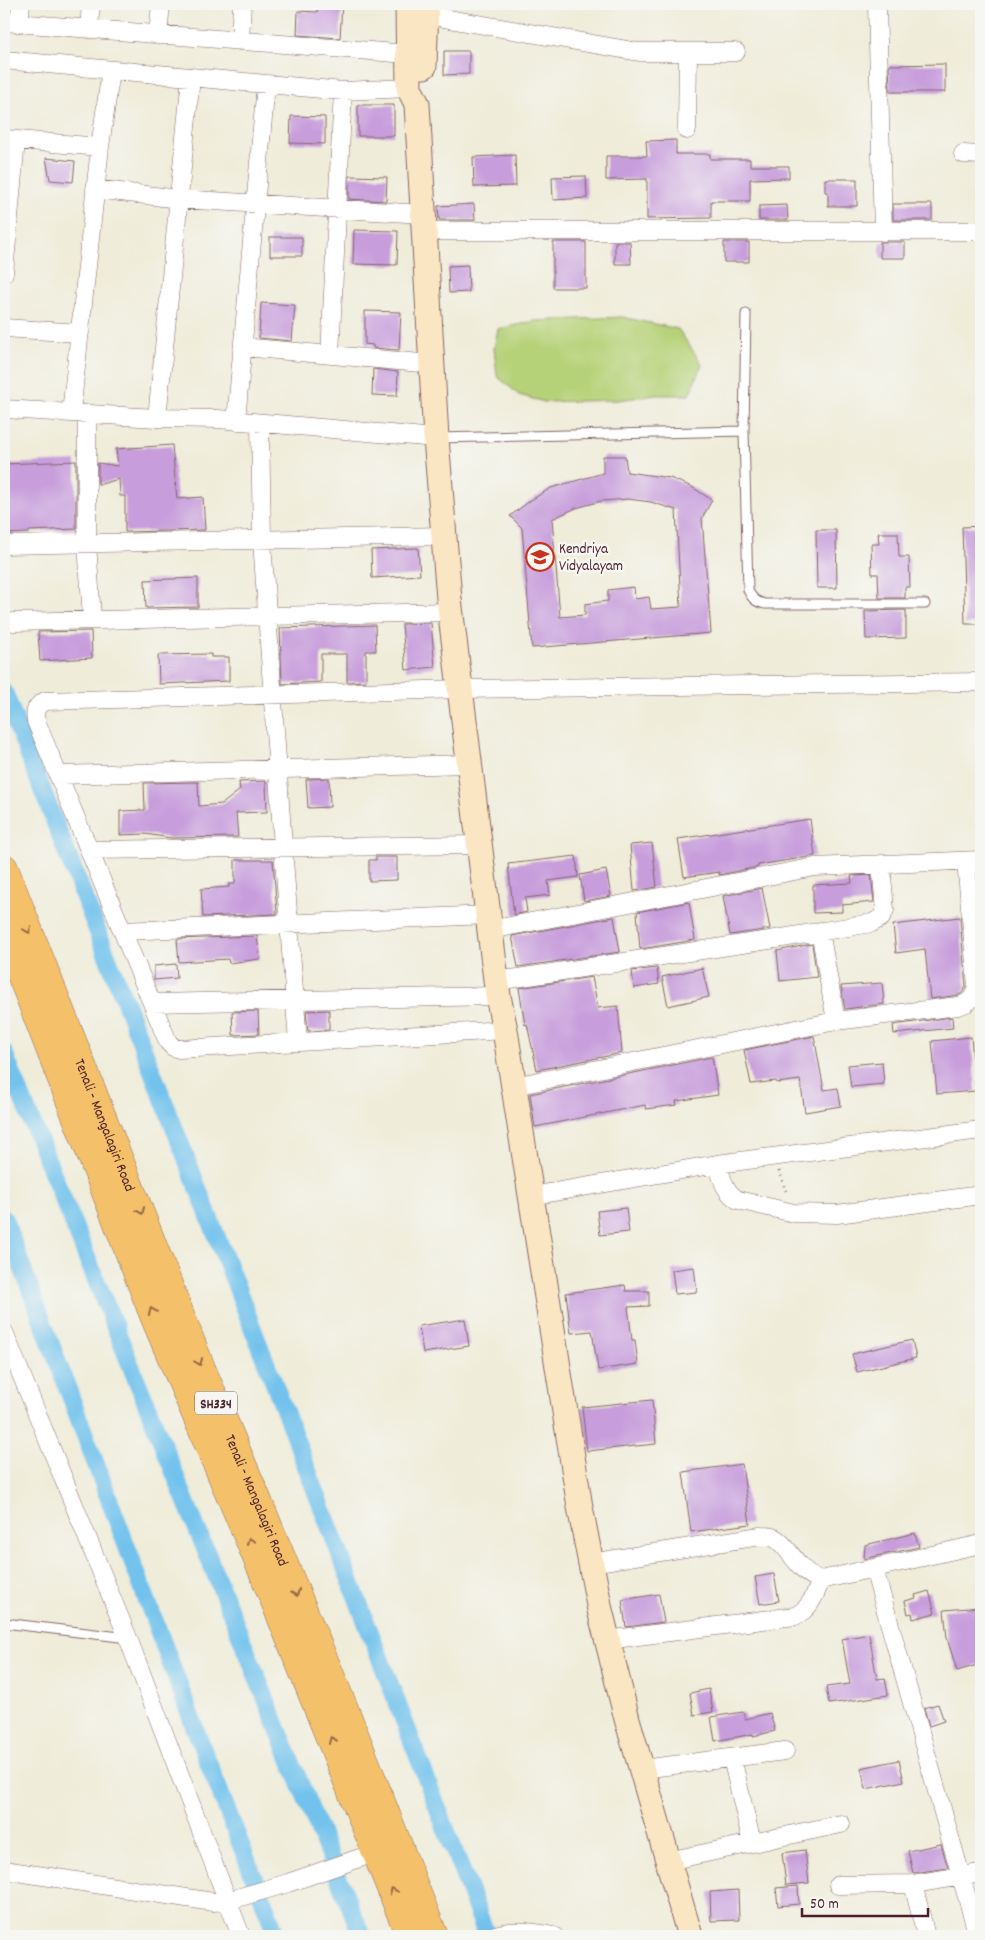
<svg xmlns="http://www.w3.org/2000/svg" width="985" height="1940" font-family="Dekko,sans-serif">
<rect width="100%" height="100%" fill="#f6f6f2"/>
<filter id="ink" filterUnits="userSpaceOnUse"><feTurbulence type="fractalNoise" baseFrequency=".02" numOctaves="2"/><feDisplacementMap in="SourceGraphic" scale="10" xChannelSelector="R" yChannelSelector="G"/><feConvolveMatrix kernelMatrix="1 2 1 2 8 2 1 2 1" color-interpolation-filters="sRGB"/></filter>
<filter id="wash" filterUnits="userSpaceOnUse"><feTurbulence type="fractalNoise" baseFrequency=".0096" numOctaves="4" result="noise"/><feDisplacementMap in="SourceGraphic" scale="20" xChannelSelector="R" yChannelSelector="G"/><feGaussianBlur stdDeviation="1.12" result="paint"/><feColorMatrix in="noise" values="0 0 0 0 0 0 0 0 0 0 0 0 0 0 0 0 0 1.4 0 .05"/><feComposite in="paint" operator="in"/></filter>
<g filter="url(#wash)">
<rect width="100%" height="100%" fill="#efecd9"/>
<path fill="#b6d278" stroke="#807852" d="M622,317L678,329L702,364L689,395H656L618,400L544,402L519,395L497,376L494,348L498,329L535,321Z"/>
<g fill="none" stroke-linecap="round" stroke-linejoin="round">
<path stroke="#72c2ed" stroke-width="18" d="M4,692L274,1383L487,1936
M4,1053L362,1936
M4,1219L202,1747L277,1936"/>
</g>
<g id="blocks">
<path fill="#c79ddc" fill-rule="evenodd" d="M318,4H342L340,38L297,35L298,11L317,12Z
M444,51H469V74L444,75Z
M945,64V92H890L889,65Z
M358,105H394V136H358Z
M291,116L325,117V144L290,143Z
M676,140V154H710V159H750V166H789V178L750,179V201H711V218L647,219V179L606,180V156H647L646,141Z
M515,155L516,186L474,187L473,157Z
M46,158L75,161L73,182L50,180Z
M349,176L387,177L386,201L349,199Z
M586,176L587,198L553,200L552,177Z
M825,179H857V206H828V192H825Z
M474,204L475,220H439L438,206Z
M893,204H932V220H893Z
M787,205L788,220H759V206Z
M354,230L398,231L397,265L353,264Z
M270,237H302V256H270Z
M553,242H586V288H553Z
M615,242H630L631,264H615Z
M724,242H749V262H724Z
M880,242H905V258H880Z
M468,265L469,292L449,293L448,266Z
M261,303L295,305L292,341L259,338Z
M365,311L401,312L399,350L373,348V345L365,344Z
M373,369L398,372L397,396L372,395Z
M172,445L177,499L203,497L205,530L125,532V496H120L119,479L101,484H98V463L118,466L116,449Z
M603,456H625L627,472L670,478L692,487L712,500L702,518L711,633L532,648L522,528L510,516L531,500L551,488L603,473ZM628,499L651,502L676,510L681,607L651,609L649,597L635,599L634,587L608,590V601L585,604V615L560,617L552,519L576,508L601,501Z
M76,461V529L29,531V533L5,534L4,464Z
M981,526V624H965L962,527Z
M816,530H836L837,588H817Z
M878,533H898L899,557H909L910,587H905V598H879L878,574H872L871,544H879Z
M418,548L420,575L372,578L371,550Z
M198,578V607L146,608L145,580Z
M906,610V638L866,639L865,611Z
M431,623L435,667L406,670L402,624Z
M375,625L376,651H366V681L347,682V654H321V682L282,684L280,628Z
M91,631L92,658L40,661L38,632Z
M211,654V657H229V681L159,684L158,655Z
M329,778L330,807L308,808L306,779Z
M266,781L267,812L236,813L238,837L171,838L145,834L120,835V811L145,810L144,783L198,782L199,806L222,804L240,790L239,782Z
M810,819L815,856L758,865V867L719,875V872L684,877L678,839Z
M652,843L657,887L634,891L630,845Z
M576,856L578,877L548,881L550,895L525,898L527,912L514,915L508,864Z
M376,857H397V880L369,881V860H376Z
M235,860H273L277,914L203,917L201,889L229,887V884H235Z
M606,870L611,896L584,901L580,875Z
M871,875L874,902L842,905V912L813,913V885L852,883L851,876Z
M762,888L770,929L730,935L723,896Z
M689,902L695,940L640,949L637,912Z
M614,917L620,952L518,967L512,936Z
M960,917L966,987L963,992L959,995L930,999L925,949L896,953L893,925Z
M257,936L260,959L229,963L228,959L179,962L177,939Z
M812,944L817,977L780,981L777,951Z
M176,964L177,978L154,980V966Z
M657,968L659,984L634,988L632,971Z
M702,968L709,997L668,1006L662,977Z
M592,977L598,1008L618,1006L622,1053L537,1070L527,1024L525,1025L519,988Z
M882,983L884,1004L845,1009L841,986Z
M329,1010V1030L308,1031L306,1011Z
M258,1011L259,1034L233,1035L232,1012Z
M952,1017L953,1028L894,1034L893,1025Z
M814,1036L824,1090L838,1088L841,1106L805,1112L800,1080L777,1083L776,1081L751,1084L744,1050Z
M971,1037L976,1091L937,1094L932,1041Z
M712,1057L718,1095L676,1101L677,1105L646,1109L645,1105L535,1127L530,1094Z
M882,1062L884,1084L851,1087L848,1065Z
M626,1208L629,1232L600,1235L597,1211Z
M694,1267L697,1292L675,1294L672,1270Z
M625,1285L626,1291H649V1306L628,1307L632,1340H635L638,1364L598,1370L592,1331L571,1333L566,1293Z
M465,1319L469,1346L423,1353L419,1326Z
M912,1340L916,1358L857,1372L852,1354Z
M652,1400L656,1444L587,1451L582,1407Z
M742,1464L750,1524L691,1532L683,1472Z
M915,1533L919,1547L864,1559L865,1545Z
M774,1574L779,1601L760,1604L755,1577Z
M929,1591L935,1613L913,1619L912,1613L908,1614L905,1601L916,1598L915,1595Z
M659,1594L664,1622L626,1627L622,1600Z
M981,1607V1664L957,1671L947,1638L944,1610Z
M869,1634L877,1679L885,1678L888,1695L829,1704L826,1687L850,1684L842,1639Z
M709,1689L713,1712L694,1715L690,1693Z
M938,1704L944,1721L929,1726L924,1708Z
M743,1712L745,1719L770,1713L775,1731L753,1736V1734L715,1741L711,1717Z
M899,1760L904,1781L866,1789L861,1768Z
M941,1844L948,1868L913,1873L908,1851Z
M805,1850L809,1883L786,1885L782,1853Z
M798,1886L799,1904L778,1906L776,1888Z
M738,1890L739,1920L711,1921L710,1892Z"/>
</g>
</g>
<g filter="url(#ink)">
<use href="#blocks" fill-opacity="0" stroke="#846768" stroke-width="1"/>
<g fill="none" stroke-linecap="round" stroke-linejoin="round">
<defs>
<path id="lane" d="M746,314L744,431L748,590C752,599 756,602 765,604H925
M437,438L744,431
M4,1623L128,1638"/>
<path id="street" d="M877,4L883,232
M426,15L639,52H736
M4,22L408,54
M19,23L21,4
M89,29L91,4
M158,35L161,4
M240,41L242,4
M4,60L343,91L409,88
M687,130L688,52
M6,139L100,147
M963,154L981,155
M95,189L179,199L423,214
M424,231H981
M4,273L16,140
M4,328L80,333
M243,347L432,364
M330,355L343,91
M4,409L157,418L218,419L436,438
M71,413L100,147L111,70
M87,414V543L92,619
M157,418L191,77
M236,421L266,84
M260,423L262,540L283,847L298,1042
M4,545L444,536
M13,622L450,612
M58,775L469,764
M89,850L479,845
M490,930L815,867L981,860
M123,931L488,915
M820,931L836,1021
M497,981L776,939L872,923L881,918L885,910L881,864
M152,1003L498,996
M505,1030L179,1049L173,1047L168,1042L36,721C34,710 36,706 45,701L460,689L981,682
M514,1086L836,1021L958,1006C970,1003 974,998 977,986L966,861
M717,1164C722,1177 724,1192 738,1200L794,1213L837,1214L981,1195
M531,1196L717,1164L981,1130
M4,1332L128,1638L241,1936
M591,1563L760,1536C763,1536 769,1536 772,1537C788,1542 796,1572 821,1580L981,1544
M874,1569L978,1936
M607,1640L795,1616C810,1609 815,1595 821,1580
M732,1758L752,1843
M642,1769L785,1751
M668,1861L841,1824
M4,1870L213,1902L227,1901L288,1883L377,1852
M913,1884L926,1936
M838,1885L913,1884L981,1873
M492,1936C515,1928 530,1932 554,1936"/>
<path id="secondary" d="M408,4L409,88L417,104L436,438L449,599L498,996L505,1030L580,1507L600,1610L627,1719L690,1936
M424,66L426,4"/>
<g id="primary">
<path id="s1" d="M4,868L202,1370L257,1499L346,1713L434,1936"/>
<path d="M4,931L154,1316L265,1577L410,1936"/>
</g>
</defs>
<use href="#lane" stroke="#846768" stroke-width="11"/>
<use href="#street" stroke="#846768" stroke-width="19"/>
<use href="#secondary" stroke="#846768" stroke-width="27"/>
<use href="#primary" stroke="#846768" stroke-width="29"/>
<path stroke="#846768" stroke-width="3" stroke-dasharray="1 4" stroke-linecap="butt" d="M779,1171L787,1194"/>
<use href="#lane" stroke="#fff" stroke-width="9"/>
<use href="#street" stroke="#fff" stroke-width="18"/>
<use href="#secondary" stroke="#fbe6c3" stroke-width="25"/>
<use href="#primary" stroke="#f4c16a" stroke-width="28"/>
</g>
<defs><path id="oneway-chevron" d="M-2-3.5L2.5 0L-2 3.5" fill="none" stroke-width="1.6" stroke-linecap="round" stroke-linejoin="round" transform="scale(1.25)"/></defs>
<g stroke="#966847">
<use href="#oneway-chevron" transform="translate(28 930) rotate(68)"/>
<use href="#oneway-chevron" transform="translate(141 1211) rotate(68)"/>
<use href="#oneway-chevron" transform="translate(152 1311) rotate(-112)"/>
<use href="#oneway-chevron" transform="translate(199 1362) rotate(69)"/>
<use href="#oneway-chevron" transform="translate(250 1541) rotate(-113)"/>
<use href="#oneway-chevron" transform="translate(296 1593) rotate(68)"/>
<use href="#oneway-chevron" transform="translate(332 1740) rotate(-112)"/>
<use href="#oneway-chevron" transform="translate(393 1891) rotate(-111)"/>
</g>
</g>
<defs>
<symbol id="school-ring" viewBox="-11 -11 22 22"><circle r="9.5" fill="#f6f6f2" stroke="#c8321e" stroke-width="1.5"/><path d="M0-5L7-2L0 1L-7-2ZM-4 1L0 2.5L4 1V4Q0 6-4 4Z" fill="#c8321e"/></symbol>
</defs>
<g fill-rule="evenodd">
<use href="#school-ring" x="524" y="541" width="32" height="32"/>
</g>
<g text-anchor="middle" stroke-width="5" stroke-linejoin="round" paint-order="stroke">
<rect fill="#f6f6f2" stroke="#7e6067" stroke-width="1" x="195" y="1391.5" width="42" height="23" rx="4"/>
<g font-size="14" font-weight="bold" fill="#4a1f2b">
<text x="216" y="1408">SH334</text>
</g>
<g font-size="15" fill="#4a1f2b" stroke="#f6f6f2" text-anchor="start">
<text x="559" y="553">Kendriya<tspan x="559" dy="17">Vidyalayam</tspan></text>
</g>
<g font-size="15" fill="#4a1f2b" stroke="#f6f6f2">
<text dy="5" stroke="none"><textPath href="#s1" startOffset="276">Tenali - Mangalagiri Road</textPath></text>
<text dy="5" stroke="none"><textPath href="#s1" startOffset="681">Tenali - Mangalagiri Road</textPath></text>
</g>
</g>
<rect width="985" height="1940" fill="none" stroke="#f6f6f2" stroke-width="20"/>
<path d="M802 1908v8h126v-8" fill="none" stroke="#4a1f2b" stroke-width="2.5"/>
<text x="810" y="1908" font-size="15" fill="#4a1f2b" stroke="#f6f6f2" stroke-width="4" paint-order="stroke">50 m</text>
</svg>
